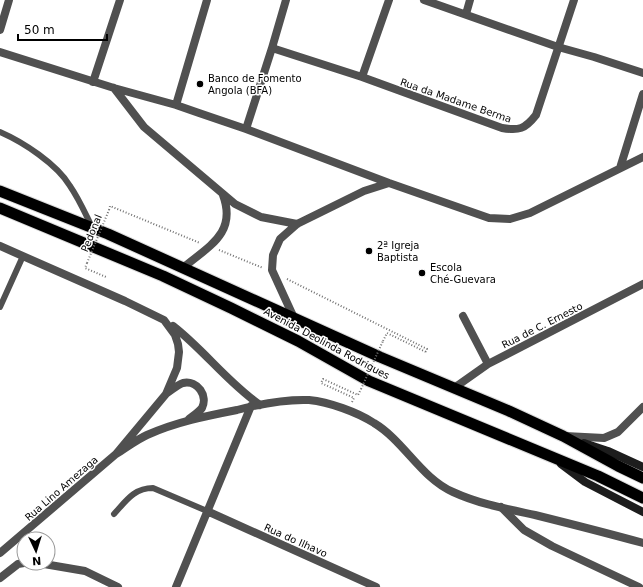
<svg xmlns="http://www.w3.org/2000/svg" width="643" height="587" font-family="'DejaVu Sans',sans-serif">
<rect width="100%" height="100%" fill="#fff"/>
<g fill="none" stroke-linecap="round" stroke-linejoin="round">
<defs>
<path id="trunk" d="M0,191L108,234L380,357L509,411L563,436L618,466L643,478
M0,208L163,276L231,308L298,341L369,381L598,476L643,498"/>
</defs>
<use href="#trunk" stroke="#dbdbdb" stroke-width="13"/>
<path stroke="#727272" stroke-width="2" stroke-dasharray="1 2" stroke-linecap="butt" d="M109,210L110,206L200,243
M219,250L263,268
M87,263L85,268L106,277
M287,279L427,349L426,352
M383,341L387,333L426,352
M352,402L354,398L321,383L323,379L358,395L361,389"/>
<path stroke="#505050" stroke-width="6" d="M0,132C23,142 57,164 70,186C79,199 85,213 92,227
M0,307L23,256
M114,514C126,501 134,488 153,488L207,511"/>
<path stroke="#505050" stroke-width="8" d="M424,0L558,47L594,57L643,73
M466,14L470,0
M0,30L9,0
M272,48L362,77L502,128C519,131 525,129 536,115L574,0
M0,52L114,88L176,105L199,113L246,129L389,183L489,218L510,219L530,213L643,157
M362,77L389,0
M93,82L120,0
M114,88L144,127L235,204L261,217L297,224
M176,105L207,0
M246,129L272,48L286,0
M620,168L643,94
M184,267C209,246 237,233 223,195
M463,316L488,364
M294,318L272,270L273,255L280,239L297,224L364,191L389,183
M454,388L488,364L643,284
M565,436L604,438L618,432L643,407
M501,507L524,530L552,546L639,587
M207,511L376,587
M32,563L44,564L85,571L118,587
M0,578L18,564L24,563
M176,587L251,406"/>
<path stroke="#505050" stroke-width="8" d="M0,246L125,301L164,320L175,335L178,344L179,352L177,368L166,394L116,454L0,553
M173,326C204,350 227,382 260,405
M167,393C172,390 177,385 183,383C198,380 208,396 202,408C199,412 193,416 189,419
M116,454C126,448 136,440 147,435C176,422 206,416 237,410C260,404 285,399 309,400C329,402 357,412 374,423C404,441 421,478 453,492C479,504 507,509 535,515C571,524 607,533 643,543"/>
<path stroke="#1d1d1d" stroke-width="8" d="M584,443L608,451L643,467
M561,464L585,482L643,512"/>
<use href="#trunk" stroke="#000" stroke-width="11"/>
<path stroke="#727272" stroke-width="2" stroke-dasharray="1 2" stroke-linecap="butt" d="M87,263L109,210
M361,389L383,341"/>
</g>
<g fill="#000" stroke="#fff" stroke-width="1.5">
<circle cx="200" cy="84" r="4"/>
<circle cx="369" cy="251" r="4"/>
<circle cx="422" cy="273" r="4"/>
</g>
<g text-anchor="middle" stroke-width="3" stroke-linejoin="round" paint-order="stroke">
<g font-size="10" fill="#000" stroke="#fff" text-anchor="start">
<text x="208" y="82">Banco de Fomento<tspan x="208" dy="12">Angola (BFA)</tspan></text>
<text x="377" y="249">2ª Igreja<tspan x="377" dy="12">Baptista</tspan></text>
<text x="430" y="271">Escola<tspan x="430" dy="12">Ché-Guevara</tspan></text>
</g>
<g font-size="10" fill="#000" stroke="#fff">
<text transform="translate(456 100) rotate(19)" y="4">Rua da Madame Berma</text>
<text transform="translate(91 233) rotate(-68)" y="4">Pedonal</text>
<text transform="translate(542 325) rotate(-27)" y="4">Rua de C. Ernesto</text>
<text transform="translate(327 343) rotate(28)" y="4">Avenida Deolinda Rodrigues</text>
<text transform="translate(61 488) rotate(-41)" y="4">Rua Lino Amezaga</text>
<text transform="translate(296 540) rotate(24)" y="4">Rua do Ilhavo</text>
</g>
</g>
<g transform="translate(36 551) rotate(176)"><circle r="19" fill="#ffffff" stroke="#999999"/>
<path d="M0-3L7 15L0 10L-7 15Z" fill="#000000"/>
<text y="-6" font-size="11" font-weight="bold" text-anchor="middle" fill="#000000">N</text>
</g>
<path d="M18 34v6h89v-6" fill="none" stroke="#000000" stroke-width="2"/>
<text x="24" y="34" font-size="12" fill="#000000" stroke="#ffffff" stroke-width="3" paint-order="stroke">50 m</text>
</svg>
